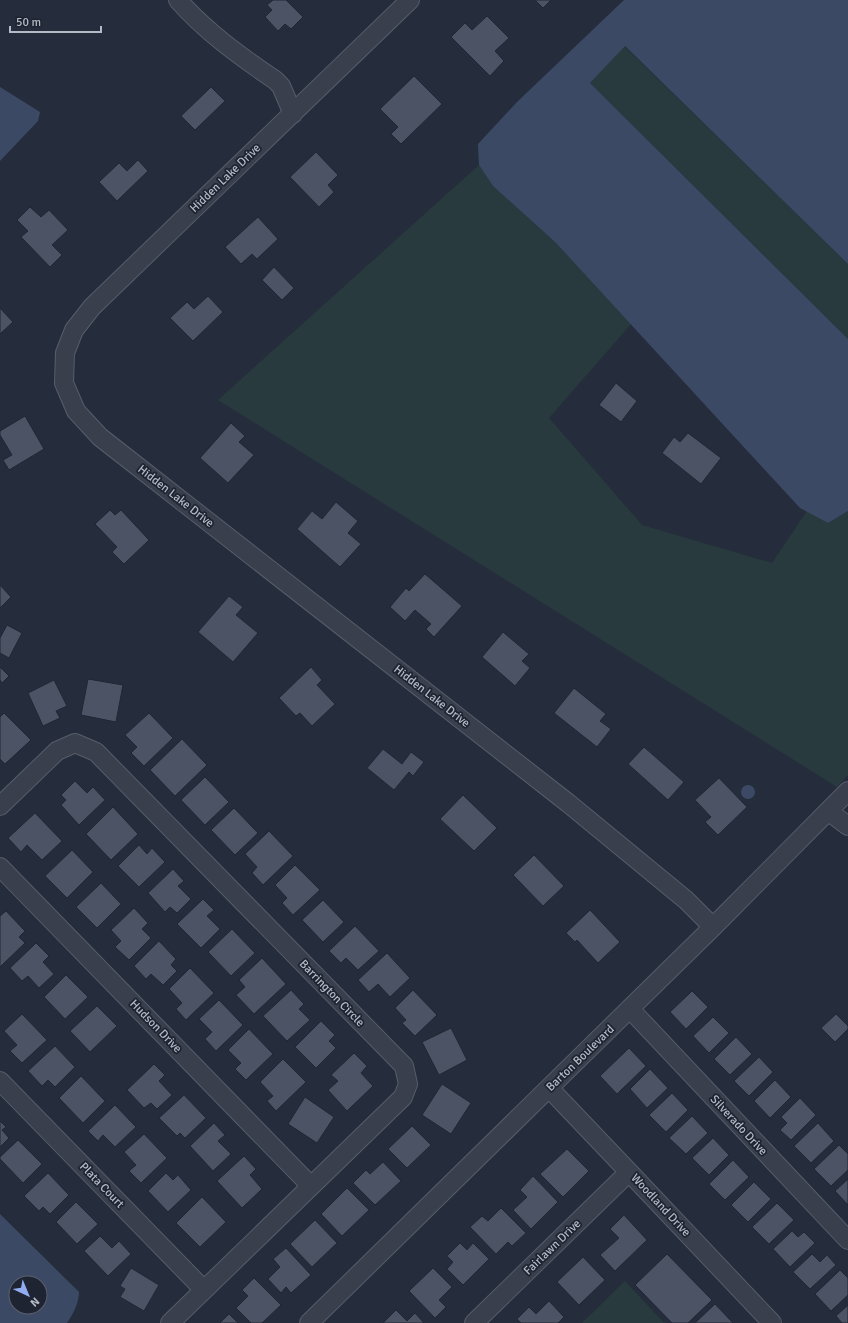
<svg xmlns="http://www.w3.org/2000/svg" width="848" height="1323" font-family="Signika,sans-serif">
<rect width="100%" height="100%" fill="#252d3c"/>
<path fill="#283a3e" d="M624,46L848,264V339L590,83Z
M479,165L493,186L556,243L631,324L549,418L642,525L772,563L807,511L828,523L848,511V775L837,787L218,400Z
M625,1281L664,1323H582Z"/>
<path fill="#3c4964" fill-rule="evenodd" d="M624,0H848V264L625,46L590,83L848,339V511L828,523L800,508L556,243L493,186L479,165L478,144L517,102Z
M0,87L40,112L38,121L0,161Z
M741 792a7 7 0 1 1 14 0a7 7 0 1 1-14 0Z
M0,1214L79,1292C79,1303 73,1314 67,1323H0ZM16,1283H40V1307H16Z"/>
<path fill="#4c5364" stroke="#202633" d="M273,0H286L303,17L291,29L285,24L278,31L265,17L272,10L267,5Z
M535,0H551L543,8Z
M487,16L509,38L495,51L504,61L490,76L451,37L465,23L472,30Z
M414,76L442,104L401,144L391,134L398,127L380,109Z
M211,87L225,101L195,130L181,116Z
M316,152L338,175L328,185L334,192L319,207L290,177Z
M138,160L148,171L117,201L99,182L119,163L127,171Z
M30,207L41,217L49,210L68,230L52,245L62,255L50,267L21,237L28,231L17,220Z
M258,217L278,239L257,259L252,254L241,264L225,247Z
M274,267L294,288L282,300L262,280Z
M208,296L223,312L193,341L170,318L187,302L194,309Z
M0,308L13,322L0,334Z
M616,383L637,401L621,422L599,405Z
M25,416L44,449L9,470L3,460L12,455L0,435V431Z
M231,423L245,436L239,442L254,455L228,483L200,458Z
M688,433L721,458L701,484L662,453L674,437L680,442Z
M336,502L358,521L348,533L361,544L340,567L297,529L312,511L322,519Z
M110,510L115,515L121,510L149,540L124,564L112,552L117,547L95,524Z
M425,574L462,606L434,637L426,629L431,624L415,610L405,621L390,607L406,588L409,591Z
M0,585L11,597L0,608Z
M229,596L243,607L236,615L258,633L233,662L198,632Z
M7,625L22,633L9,658L0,653V638Z
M503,632L529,654L522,661L530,668L515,686L482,657Z
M0,667L9,676L2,683L0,680Z
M311,667L322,680L317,685L335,704L312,726L300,713L296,716L279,698Z
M88,679L123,685L116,722L81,715Z
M54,680L67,706L56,711L60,718L43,726L28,693Z
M574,688L606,714L600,721L611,729L597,747L554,713Z
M4,713L31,740L5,764L0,759V717Z
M149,713L173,738L144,766L131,753L137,747L125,735Z
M182,739L207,765L175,796L150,770Z
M644,747L684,782L668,800L628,764Z
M383,749L402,764L411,752L424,762L413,776L409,772L394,790L367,768Z
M205,777L229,802L205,825L181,800Z
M719,778L747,807L718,835L705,822L711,817L695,800Z
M75,781L87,793L93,787L105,800L79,825L61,805L66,800L61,795Z
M463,795L497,828L474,851L440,819Z
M113,807L138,834L111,860L86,834Z
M234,808L258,833L235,855L211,830Z
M35,813L62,841L42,860L27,845L21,852L8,838Z
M269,831L293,856L263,885L252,873L257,867L245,854Z
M139,845L147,854L152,848L165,862L139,887L118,866Z
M72,850L93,872L67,898L45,876Z
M534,855L564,886L543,906L513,875Z
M295,865L320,890L293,915L282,903L287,898L275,885Z
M173,869L184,881L178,886L191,899L177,913L170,907L165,912L148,893Z
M101,883L121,904L97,928L76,907Z
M203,899L214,910L207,916L220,929L201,948L177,924Z
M323,900L344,922L323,942L302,920Z
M134,908L148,923L142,929L151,938L129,960L115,947L121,941L111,930Z
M590,910L620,942L598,963L577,940L575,942L566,933Z
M6,911L25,931L19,937L25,943L0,967V916Z
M355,926L379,951L358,970L346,958L341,963L329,951Z
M232,929L255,953L231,976L208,952Z
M159,941L176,959L171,965L177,971L163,985L151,974L146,979L134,966Z
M36,943L49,956L43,962L54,974L39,988L28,976L22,981L10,968Z
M387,953L410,978L390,997L378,984L369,992L358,980Z
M262,958L286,984L254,1014L236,995L245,987L239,980Z
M190,968L214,993L186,1020L176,1009L182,1003L169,989Z
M66,975L88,997L65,1019L44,997Z
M291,990L304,1004L299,1009L310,1020L287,1041L263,1016Z
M413,990L437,1015L415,1036L402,1023L406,1020L395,1008Z
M692,991L708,1007L686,1029L670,1012Z
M219,1000L243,1025L216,1051L205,1039L212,1032L199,1019Z
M97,1006L117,1026L90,1052L70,1031Z
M22,1014L47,1040L22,1063L10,1051L17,1045L4,1031Z
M836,1014L848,1026V1029L835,1042L821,1028Z
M713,1017L729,1033L709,1053L693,1036Z
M321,1021L335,1035L329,1041L336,1048L316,1068L295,1047Z
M451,1028L467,1060L439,1075L422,1042Z
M249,1029L273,1054L246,1080L235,1069L241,1063L228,1050Z
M736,1037L752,1054L730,1075L714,1059Z
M55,1046L75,1067L55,1087L48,1080L42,1086L28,1071Z
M629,1048L646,1066L617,1094L600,1076Z
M354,1053L367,1066L361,1073L373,1086L347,1111L328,1090L338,1081L331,1075Z
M759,1057L773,1072L749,1096L734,1081Z
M283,1059L306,1082L276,1111L267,1101L273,1096L260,1082Z
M154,1064L165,1075L159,1081L172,1095L157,1109L151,1103L144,1108L127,1090Z
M650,1069L668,1088L647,1108L630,1089Z
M81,1076L105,1101L83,1123L59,1098Z
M775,1080L791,1097L770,1118L754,1101Z
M442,1084L471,1103L451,1134L422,1115Z
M672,1093L688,1110L666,1132L649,1115Z
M184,1095L206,1118L185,1138L180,1133L177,1136L159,1118Z
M305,1097L334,1117L317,1143L288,1124Z
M800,1098L816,1115L791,1140L780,1130L787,1123L781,1117Z
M115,1105L136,1127L115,1147L103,1135L98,1141L88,1131Z
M692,1116L708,1133L686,1154L669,1138Z
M0,1121L6,1127L2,1130L9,1138L0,1147Z
M214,1123L225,1135L218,1141L231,1154L213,1171L190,1146Z
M818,1123L834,1141L811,1163L794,1146Z
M412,1126L431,1145L407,1168L388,1149Z
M144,1134L167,1158L141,1183L129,1171L136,1165L124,1152Z
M713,1138L729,1155L709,1175L692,1158Z
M18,1140L42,1164L23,1183L0,1159V1157Z
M839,1145L848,1154V1170L831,1186L814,1169Z
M567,1149L589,1171L563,1197L540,1174Z
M244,1156L256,1169L250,1175L262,1189L242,1208L217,1181Z
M733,1160L749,1177L725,1200L709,1184Z
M383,1162L401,1181L375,1205L353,1183L366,1170L370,1174Z
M48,1173L69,1195L50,1214L43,1207L39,1211L24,1196Z
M166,1173L173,1180L178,1175L191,1190L168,1212L148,1191Z
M533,1176L558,1202L531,1229L513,1210L527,1197L520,1190Z
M848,1179V1205L835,1191Z
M754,1182L771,1199L748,1222L731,1205Z
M347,1188L369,1210L342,1236L321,1214Z
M202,1197L226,1222L200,1247L176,1223Z
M76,1202L98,1224L77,1244L56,1222Z
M777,1203L794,1220L769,1244L752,1227Z
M501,1208L526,1233L512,1246L508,1242L496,1254L470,1227L482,1216L488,1221Z
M624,1215L647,1240L615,1271L600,1255L619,1238L610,1229Z
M315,1220L337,1243L312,1267L290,1244Z
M792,1231L798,1237L804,1232L815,1243L790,1267L773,1249Z
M100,1236L112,1248L119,1241L131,1254L108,1276L84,1251Z
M460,1243L467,1250L473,1243L489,1259L463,1285L447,1269L453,1262L447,1256Z
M286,1248L311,1275L291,1293L286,1287L281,1293L268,1279L280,1267L273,1259Z
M667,1254L712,1300L688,1323H672L635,1285Z
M812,1254L820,1262L827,1255L836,1265L810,1289L793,1272Z
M583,1257L605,1280L579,1305L557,1282Z
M131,1268L159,1285L144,1311L120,1297L125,1289L120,1286Z
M433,1268L452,1287L439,1300L446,1307L435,1318L409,1291Z
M840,1270L848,1278V1295L831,1311L815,1294Z
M254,1278L281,1305L262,1323H251L236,1308L248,1296L242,1290Z
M549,1301L564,1317L558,1323H521L517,1319L529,1307L536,1314Z
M715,1304L733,1323H695Z
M848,1305V1323H842L836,1316Z
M396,1310L407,1321L415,1313L424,1323H383Z
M229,1314L238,1323H220Z"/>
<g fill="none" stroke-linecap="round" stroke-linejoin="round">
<defs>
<path id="minor" d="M178,0C205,31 241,57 275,80L281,86L293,114
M410,0L92,307L74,330L65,353L64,383L76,411L100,437L568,803L686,900L713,927
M0,806L57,751L75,743L96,752L404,1066L408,1084L403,1097L170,1323
M828,811L848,826
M0,867L311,1186
M630,1009L848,1240
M0,1081L204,1290
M549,1088L629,1172L772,1323
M309,1323L713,927L848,791
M474,1323L629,1172"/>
</defs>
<use href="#minor" stroke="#575d6a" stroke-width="20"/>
<use href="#minor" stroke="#393f4c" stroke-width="18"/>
</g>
<g text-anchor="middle" stroke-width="3.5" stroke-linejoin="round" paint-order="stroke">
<g font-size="12" fill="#b5bac7" stroke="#1e2431">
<text transform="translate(225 178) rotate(-44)" y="4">Hidden Lake Drive</text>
<text transform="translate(176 496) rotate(38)" y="4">Hidden Lake Drive</text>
<text transform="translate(432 696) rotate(38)" y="4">Hidden Lake Drive</text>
<text transform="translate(332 993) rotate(46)" y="4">Barrington Circle</text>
<text transform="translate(156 1026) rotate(46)" y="4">Hudson Drive</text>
<text transform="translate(580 1058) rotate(-44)" y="4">Barton Boulevard</text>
<text transform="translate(739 1125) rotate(47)" y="4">Silverado Drive</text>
<text transform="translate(102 1185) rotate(46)" y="4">Plata Court</text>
<text transform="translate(661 1205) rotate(47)" y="4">Woodland Drive</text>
<text transform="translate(552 1247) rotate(-44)" y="4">Fairlawn Drive</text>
</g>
</g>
<g transform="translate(28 1295) rotate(136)"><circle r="19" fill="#1e2431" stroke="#5a606d"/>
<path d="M0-3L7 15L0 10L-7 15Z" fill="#91acf1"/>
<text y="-6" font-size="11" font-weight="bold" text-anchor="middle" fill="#b5bac7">N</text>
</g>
<path d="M10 26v6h91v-6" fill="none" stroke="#b5bac7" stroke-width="2"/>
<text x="16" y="26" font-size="12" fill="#b5bac7" stroke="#1e2431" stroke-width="3" paint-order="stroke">50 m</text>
</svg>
